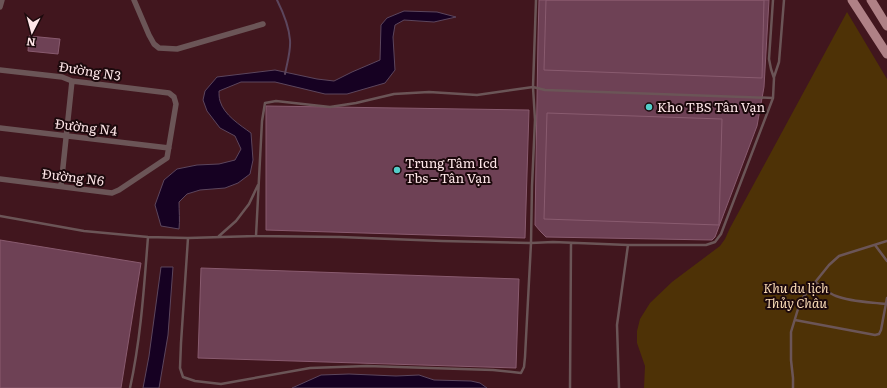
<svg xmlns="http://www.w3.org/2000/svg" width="887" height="388" font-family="Literata,serif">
<rect width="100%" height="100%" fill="#41161e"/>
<path fill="#4e3206" d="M847,12L887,79V388H644L645,366L637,343V331L640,319L650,303L672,282L720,246L725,239L730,228Z"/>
<path fill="#160122" stroke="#5c465d" d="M404,11L437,12L456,17L434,22L404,20L395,25L393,37L395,70L385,83L347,94H325L275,82H241L219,91C219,94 219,98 220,101C224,115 240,125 251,133L253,160L250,174L238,183L225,188L200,190L187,194L179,202C179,211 180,220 179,229L161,226L155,205L164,180L177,169L197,165L219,164L235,160L241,149L235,136L220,128L207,111L203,100L205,91L217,77L275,70L317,79L334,81L352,72L380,60L381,25L387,18Z
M161,267H173L168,335L159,388H143L149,356Z
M349,374L396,376L419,375L434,380L471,381L480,383L487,388H292L321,375Z"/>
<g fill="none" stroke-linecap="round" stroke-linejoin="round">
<path stroke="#5c465d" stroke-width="2" d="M277,0C283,12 289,26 290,40C291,51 287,63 285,74"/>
</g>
<path fill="#6e4155" stroke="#895b6f" d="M539,0H769L764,87L757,126L715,237L712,240L546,237L541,232L535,225L538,38Z
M546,0H764L762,78L544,70Z
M29,36L60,39L58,54L28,51Z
M266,106L529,110L525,238L266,230Z
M547,113L722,119L719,225L544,219Z
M0,240L141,263L121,388H0Z
M201,268L519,279L516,368L198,358Z"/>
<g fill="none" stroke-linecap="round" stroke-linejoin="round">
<path stroke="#6b5557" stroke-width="2.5" d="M774,77L779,62L784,0
M0,216L84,231L148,237L188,238L256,236L340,237L442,241L531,243L553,242L628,245
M219,236L236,221L249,204L258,185
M256,236L262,121L265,103L276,101L330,107L356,103L394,94L429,92L477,95L533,87L536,0
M188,238L181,343L180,368L183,377L195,381L221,384L310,368L367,366L493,370L521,373L524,367L525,357L531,243L532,186L535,120L533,87L545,90L773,98
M875,245L887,261
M815,282C822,287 828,293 836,296C851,302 870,302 886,304
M795,320L875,335L879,334L881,330L887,298
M130,388C141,338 144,287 148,237
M570,388L571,243
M619,388L617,325L628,245H706L715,242L721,234L773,98L774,78L771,69L769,59L773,0
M793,388V378L791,360V332L798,309L804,296L829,265L839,256L887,241"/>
<path stroke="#6b5557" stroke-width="5.5" d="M134,0L149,35L154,44L159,48L177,49L263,24
M0,7L2,0
M0,70L62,77L72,81L169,93L174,97L176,104L167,158L119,190L112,193L0,179
M0,128L169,148
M61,186L72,81"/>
<path stroke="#af8186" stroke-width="9" d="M852,0L887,54
M871,0L887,26"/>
</g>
<g fill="#53cdc9" stroke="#1c090c" stroke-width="1.5">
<circle cx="649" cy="107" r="4"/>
<circle cx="397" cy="170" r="4"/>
</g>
<g text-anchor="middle" stroke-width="4" stroke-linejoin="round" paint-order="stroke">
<g font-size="13" fill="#fee6e8" stroke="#1c090c">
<text transform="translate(90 71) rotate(9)" y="5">Đường N3</text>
<text transform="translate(86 127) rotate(7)" y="5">Đường N4</text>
<text transform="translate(73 177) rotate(7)" y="5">Đường N6</text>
</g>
<g font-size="13" fill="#fee6e8" stroke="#1c090c" text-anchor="start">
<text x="657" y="112">Kho TBS Tân Vạn</text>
<text x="405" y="168">Trung Tâm Icd<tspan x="405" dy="15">Tbs – Tân Vạn</tspan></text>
</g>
<g font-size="13" font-style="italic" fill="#fadbb6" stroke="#1c090c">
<text x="796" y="293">Khu du lịch<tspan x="796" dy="15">Thủy Châu</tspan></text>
</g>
</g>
<g transform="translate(32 32) rotate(186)" stroke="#1c090c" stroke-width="3" paint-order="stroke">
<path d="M0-3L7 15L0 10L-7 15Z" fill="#fee6e8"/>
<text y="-6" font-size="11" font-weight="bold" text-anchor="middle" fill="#fee6e8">N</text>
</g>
</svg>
